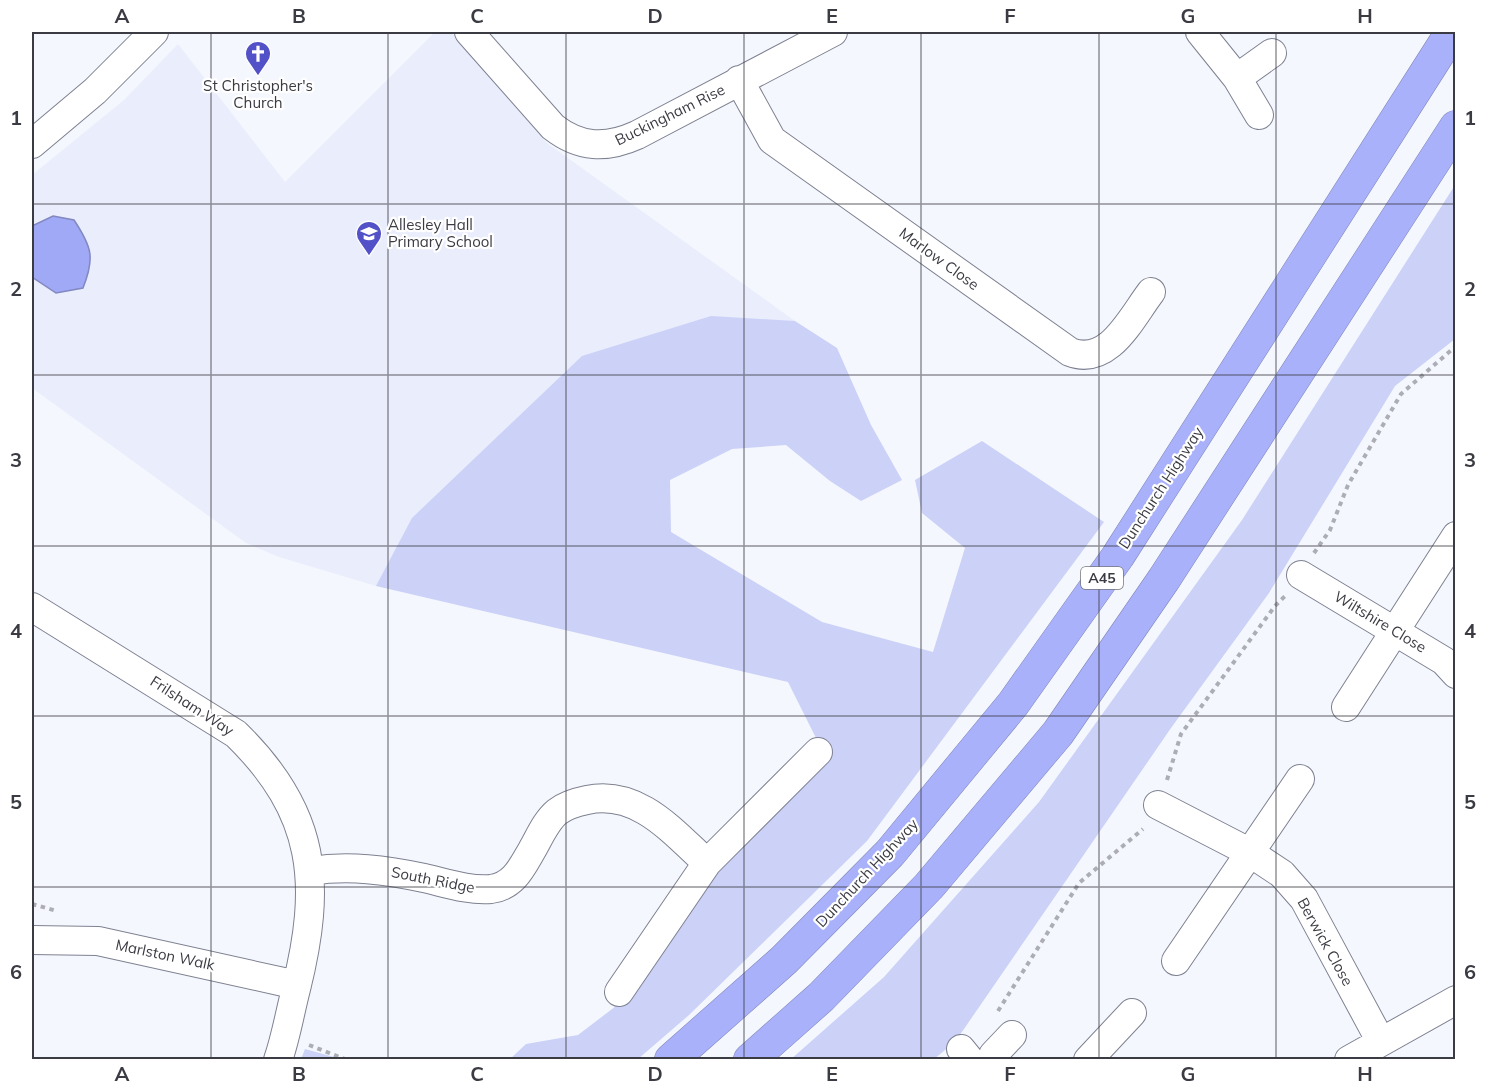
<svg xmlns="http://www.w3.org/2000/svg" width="1487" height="1091" font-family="Mulish,sans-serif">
<rect width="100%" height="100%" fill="#f5f7fe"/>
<path fill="#eaedfc" d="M435,32H451L547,143L795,321L376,586L279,557L246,543L32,388V175L124,100L178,44L285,182Z"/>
<path fill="#cbd1f7" d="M1455,185V339L1395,386L1269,593L1171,728L955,1042L934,1059L790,1060L884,977L1039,802L1242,520Z
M711,316L795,321L837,348L871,425L902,480L861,501L830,481L786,445L732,449L670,480L671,532L822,622L933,652L965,548L922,513L915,480L982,441L1104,522L867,841L689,1015L638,1059H510L526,1044L578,1035L620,1003L816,738L788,682L376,586L412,518L582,356Z
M305,1049L341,1059H301Z"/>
<path fill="#a0a9f5" stroke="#8288c0" stroke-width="1.5" d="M53,216L74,220C92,247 95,258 83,288L56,293L32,277V226Z"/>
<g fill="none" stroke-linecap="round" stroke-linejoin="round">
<defs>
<path id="minor" d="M469,32L553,127C580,148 606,149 637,135L833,32
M1200,32L1237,78L1259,115
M1237,78L1272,53
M739,80L772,140L1070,352C1109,367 1131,318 1151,292
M32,144L95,91L154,32
M1301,575L1444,661L1456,674
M32,607L236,734C317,813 322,884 296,989C290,1012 286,1037 278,1060
M1346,707L1456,536
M1158,805L1249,852L1282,874L1304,899L1381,1042
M311,871C349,865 386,870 424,878C446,883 469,891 491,889C514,886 522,867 532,850C539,838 546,821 557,812C566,805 577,802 587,800C638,789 673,832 707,863L818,752
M32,940L98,941L297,985
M1176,961L1300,779
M619,992L707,863
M961,1049L970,1060
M992,1060L993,1055L1012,1035
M1088,1060L1132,1013
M1349,1060L1456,1000"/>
<path id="highway" d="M671,1060L784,960L890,853L1013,704L1118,556L1452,32
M750,1060L821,997L929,886L1058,733L1164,579L1456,127"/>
</defs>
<use href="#minor" stroke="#7e8191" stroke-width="30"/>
<use href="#highway" stroke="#8288ba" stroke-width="34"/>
<path stroke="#adaeb5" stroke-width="4" stroke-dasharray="4.5 4.5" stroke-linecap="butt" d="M1314,553L1330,530L1348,485L1401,394L1456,346
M1167,780L1181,734L1275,606L1285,596
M32,904L57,911
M998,1011L1079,883L1143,829
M309,1045L347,1060"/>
<use href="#minor" stroke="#fff" stroke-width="28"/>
<use href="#highway" stroke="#a8b1fa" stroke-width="33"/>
</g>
<path fill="none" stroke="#3b3c43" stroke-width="1.5" stroke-opacity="0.55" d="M211,32V1060M388,32V1060M566,32V1060M744,32V1060M921,32V1060M1099,32V1060M1276,32V1060M32,204H1456M32,375H1456M32,546H1456M32,716H1456M32,887H1456"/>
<defs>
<symbol id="church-pin" viewBox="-11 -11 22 30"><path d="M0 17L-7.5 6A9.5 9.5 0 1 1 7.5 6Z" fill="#5351c8" stroke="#fff"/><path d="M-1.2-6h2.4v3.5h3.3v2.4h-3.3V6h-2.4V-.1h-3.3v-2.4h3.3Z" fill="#fff"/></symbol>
<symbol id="school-pin" viewBox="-11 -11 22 30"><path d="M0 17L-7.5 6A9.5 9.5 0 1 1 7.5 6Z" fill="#5351c8" stroke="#fff"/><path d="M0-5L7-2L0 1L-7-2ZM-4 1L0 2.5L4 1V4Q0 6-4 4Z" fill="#fff"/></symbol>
</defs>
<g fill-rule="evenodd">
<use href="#church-pin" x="243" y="39" width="30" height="40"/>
<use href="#school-pin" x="354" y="219" width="30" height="40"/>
</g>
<g text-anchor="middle" stroke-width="4.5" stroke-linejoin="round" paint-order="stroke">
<rect fill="#fff" stroke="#76767b" stroke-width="1.5" x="1081" y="567" width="42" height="22" rx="4.5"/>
<g font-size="14" font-weight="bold" fill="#3b3c43">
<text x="1102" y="583">A45</text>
</g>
<g font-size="15" fill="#3b3c43" stroke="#fff">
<text x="258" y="91">St Christopher's<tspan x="258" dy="17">Church</tspan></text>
<text x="388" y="230" text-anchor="start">Allesley Hall<tspan x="388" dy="17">Primary School</tspan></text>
</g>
<g font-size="15" fill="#3b3c43" stroke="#fff">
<text transform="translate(670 115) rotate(-26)" y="5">Buckingham Rise</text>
<text transform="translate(939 259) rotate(36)" y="5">Marlow Close</text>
<text transform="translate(1161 488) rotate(-57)" y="5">Dunchurch Highway</text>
<text transform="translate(1380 622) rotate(31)" y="5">Wiltshire Close</text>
<text transform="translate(192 706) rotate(33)" y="5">Frilsham Way</text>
<text transform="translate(867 873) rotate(-47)" y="5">Dunchurch Highway</text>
<text transform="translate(433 880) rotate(11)" y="5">South Ridge</text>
<text transform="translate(1325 942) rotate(61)" y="5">Berwick Close</text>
<text transform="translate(165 955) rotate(12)" y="5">Marlston Walk</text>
</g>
</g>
<rect width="1487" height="1091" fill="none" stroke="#ffffff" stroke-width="66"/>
<rect x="33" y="33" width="1421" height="1025" fill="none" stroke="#3b3c43" stroke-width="2"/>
<g font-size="20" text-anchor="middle" font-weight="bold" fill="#3b3c43">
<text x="122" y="23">A</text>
<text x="299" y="23">B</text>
<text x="477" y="23">C</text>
<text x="655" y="23">D</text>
<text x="832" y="23">E</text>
<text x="1010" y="23">F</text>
<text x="1188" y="23">G</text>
<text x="1365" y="23">H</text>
<text x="16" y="125">1</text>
<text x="1470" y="125">1</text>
<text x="16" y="296">2</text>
<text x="1470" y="296">2</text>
<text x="16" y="467">3</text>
<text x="1470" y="467">3</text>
<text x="16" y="638">4</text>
<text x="1470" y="638">4</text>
<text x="16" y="809">5</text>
<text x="1470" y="809">5</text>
<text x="16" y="979">6</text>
<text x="1470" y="979">6</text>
<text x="122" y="1081">A</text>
<text x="299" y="1081">B</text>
<text x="477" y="1081">C</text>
<text x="655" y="1081">D</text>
<text x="832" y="1081">E</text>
<text x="1010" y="1081">F</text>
<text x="1188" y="1081">G</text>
<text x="1365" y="1081">H</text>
</g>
</svg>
